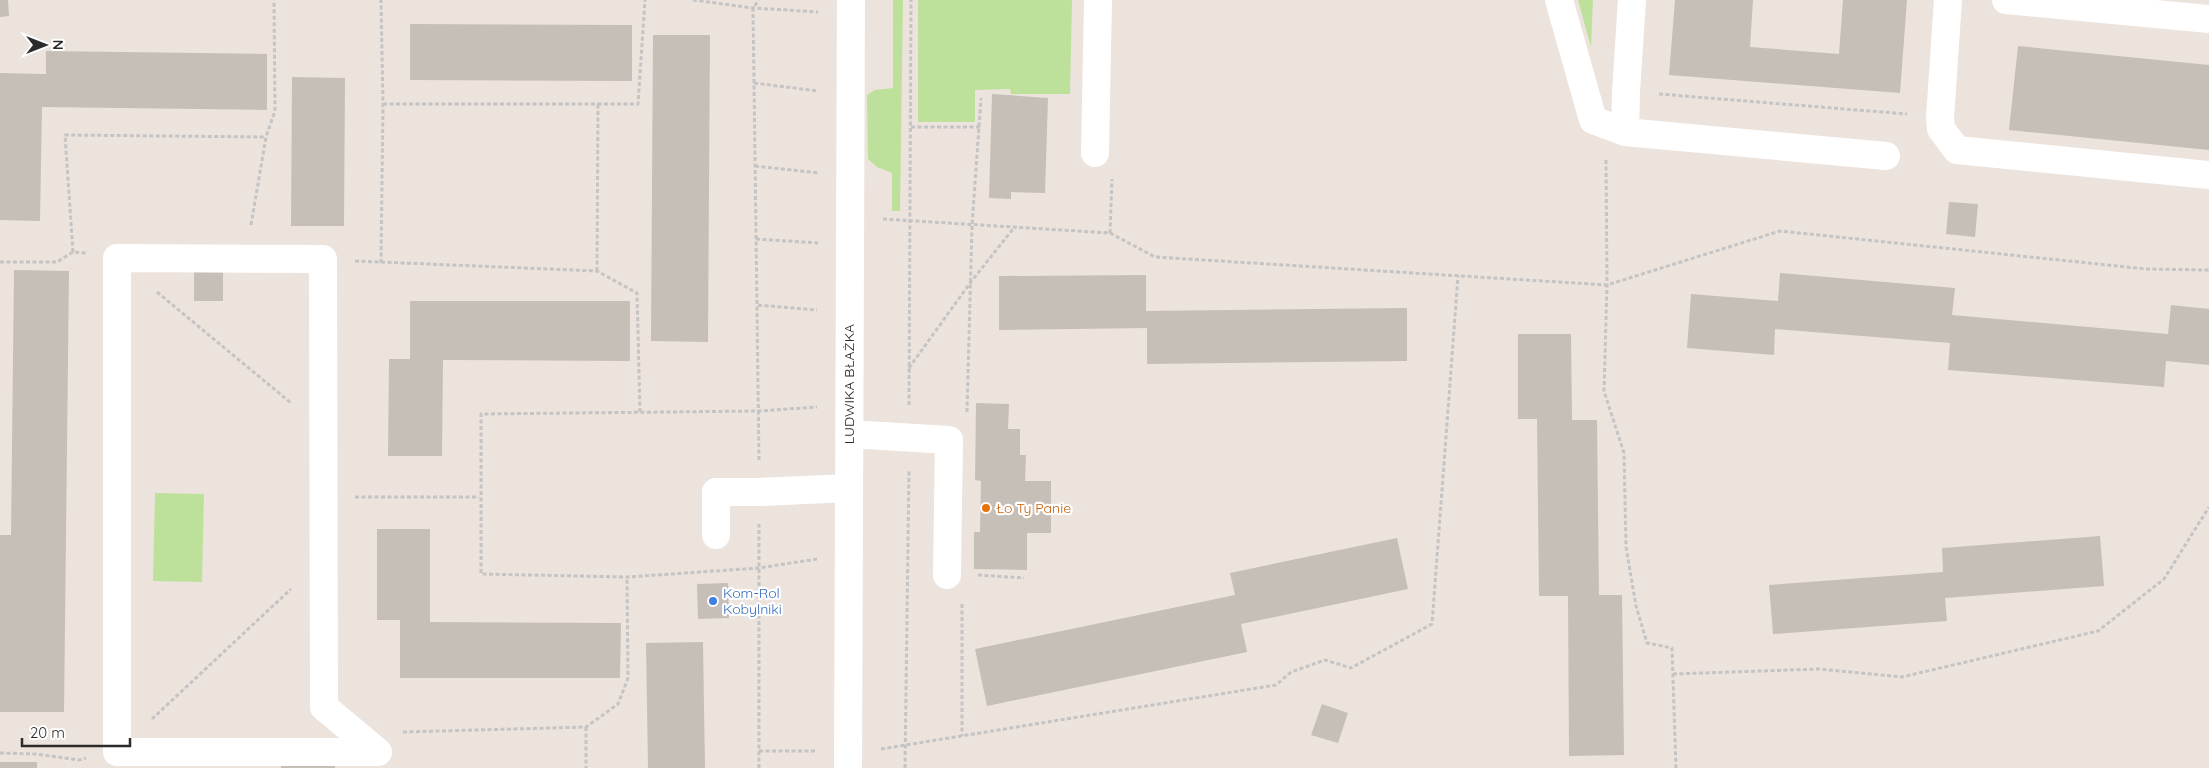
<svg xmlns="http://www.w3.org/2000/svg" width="2209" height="768" font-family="Quicksand,sans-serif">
<rect width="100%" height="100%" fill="#ece3dd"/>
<path fill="#bde19b" d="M893,0H903L900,211H892V173L877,167L868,159L867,95L875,90L893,88Z
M918,0H1072L1070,94H1011L1010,89L975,90V122H918Z
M1578,0H1593L1591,47Z
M155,493L204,494L202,582L153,581Z"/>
<path fill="#c5bfb8" d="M0,0H8L9,16L0,17Z
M1675,0H1753L1750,47L1839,54L1843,0H1907L1900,93L1669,75Z
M410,24L632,25V81L410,80Z
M653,35H710L708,342L651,341Z
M2018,46L2209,65V150L2009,130Z
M46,51L267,54V110L42,107L40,221L0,220V73L46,74Z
M292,77L345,78L344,226H291Z
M992,94L1048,98L1045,193L1011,192V199L989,198Z
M1949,202L1978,204L1975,237L1946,234Z
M194,269H223V301H194Z
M14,270L69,271L64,712H0V535H11Z
M1780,273L1955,288L1952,315L2168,334L2171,305L2209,309V365L2166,361L2164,387L1948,370L1950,343L1775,329L1774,355L1687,348L1691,294L1778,301Z
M1146,275V311L1407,308V361L1147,364V328L999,330V276Z
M410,301H630V361L443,360L442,456H388L389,359H410Z
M1518,334H1571L1572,420H1597L1599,595H1622L1624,755L1569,756L1568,596H1539L1537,419H1518Z
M976,403L1009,404L1008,429H1020V455H1026L1025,481H1051V533H1027V570L974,569V532H980L981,481L975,480Z
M377,529H430V622L621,623L620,678H400V620H377Z
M2100,536L2104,586L1945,598L1947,621L1773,634L1769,585L1943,572L1942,548Z
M1397,538L1408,589L1241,624L1247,652L987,706L975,649L1235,595L1230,573Z
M728,583L729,618L698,619L697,584Z
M703,642L705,768H648L646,643Z
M1322,704L1348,713L1338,743L1311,735Z
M0,762H37V768H0Z
M281,764H335V768H281Z"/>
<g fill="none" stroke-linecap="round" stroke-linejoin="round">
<path stroke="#c4c4c4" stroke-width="3" stroke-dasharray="4 2.5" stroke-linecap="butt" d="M693,0L753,8L818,12
M754,83L818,91
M1659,94L1907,114
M383,104H638L645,0
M911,127H980
M1606,160L1607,285L1604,391L1624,453L1626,547L1636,606L1647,643L1672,648L1676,768
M755,166L819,173
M883,219L1110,233L1155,257L1607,285L1780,231L2146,269L2209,270
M251,225L266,137L275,111L274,0
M1110,233L1112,179
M756,239L818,243
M73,252L65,135L266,137
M355,261L597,271L637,293L640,412
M0,262H57L73,252L86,253
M381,263L383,104L381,0
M597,271L598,104
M157,292L291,403
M758,305L817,310
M909,368L970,283L1013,229
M909,405L911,0
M967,412L972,226L981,98
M759,460L753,8L759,0
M355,497H479
M817,559L759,568L627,577L481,574V414L759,411L817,407
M978,575L1024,578
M962,604V736
M1673,674L1819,669L1902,677L2098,631L2164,579L2209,507
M152,719L291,589
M586,727V768
M403,732L586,727L618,704L628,678L627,577
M881,749L1276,685L1291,672L1325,660L1351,668L1432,624L1458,276
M759,751H815
M0,753L36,754L79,760L86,758
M759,768V524
M905,768L909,469"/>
<path stroke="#fff" stroke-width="28" d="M1559,0L1593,120L1625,132L1886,156
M1948,0L1940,118L1941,129L1957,150L2209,175
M2006,0L2209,19
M1625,132L1626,92L1632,0
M1095,153L1098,0
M117,258L323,259L324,707L378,752H117Z
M849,434L949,440L947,575
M716,535V492H759L849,488
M848,768L851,0"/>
</g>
<circle fill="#e8710a" stroke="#fff" stroke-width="2" cx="986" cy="508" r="5"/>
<circle fill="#3f7fe0" stroke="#fff" stroke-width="2" cx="713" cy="601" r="5"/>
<g text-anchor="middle" stroke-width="4.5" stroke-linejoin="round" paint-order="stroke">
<g font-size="14" fill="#2b2b2b" stroke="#fff">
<text transform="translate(849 384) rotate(-90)" y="5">LUDWIKA BŁAŻKA</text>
</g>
<g font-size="14" fill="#c56008" stroke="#fff" text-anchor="start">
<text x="996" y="513">Ło Ty Panie</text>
</g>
<g font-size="14" fill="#366cbe" stroke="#fff" text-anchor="start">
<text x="723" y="598">Kom-Rol<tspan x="723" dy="16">Kobylniki</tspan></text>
</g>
</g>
<g transform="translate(45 45) rotate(90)" stroke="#ffffff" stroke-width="4" paint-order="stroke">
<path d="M0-4L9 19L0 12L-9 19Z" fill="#2b2b2b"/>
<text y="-8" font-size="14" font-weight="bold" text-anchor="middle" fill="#2b2b2b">N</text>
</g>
<path d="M22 738v8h108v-8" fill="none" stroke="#2b2b2b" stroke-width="2.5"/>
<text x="30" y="738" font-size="15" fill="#2b2b2b" stroke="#ffffff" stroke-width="4" paint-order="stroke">20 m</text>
</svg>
